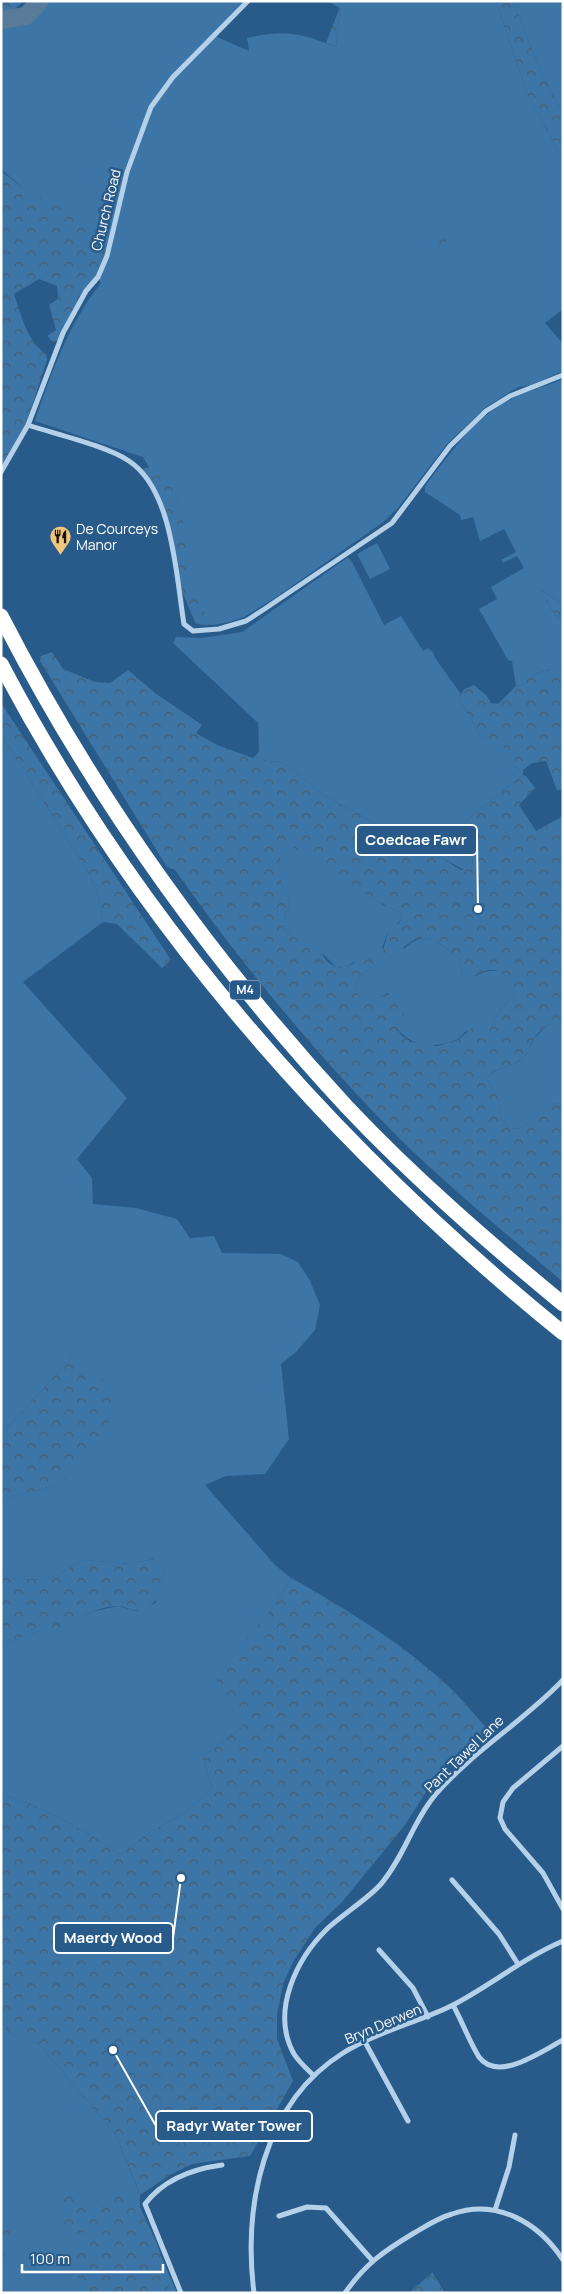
<svg xmlns="http://www.w3.org/2000/svg" width="564" height="2294" font-family="Manrope,sans-serif">
<defs>
<pattern id="forest-crowns" width="20" height="18" patternUnits="userSpaceOnUse" patternTransform="scale(1.25)"><rect width="20" height="18" fill="#3c75a6"/><path d="M2 6a3 3 0 1 1 6 0M12 15a3 3 0 1 1 6 0" fill="none" stroke="#455e74"/></pattern>
</defs>
<rect width="100%" height="100%" fill="#285b8a"/>
<path fill="#3c75a6" d="M31,1H248L215,36L249,51L247,38C284,29 301,33 336,47L340,8L327,1H496L527,93L563,160V309L545,323L563,344V371L531,385L518,387L485,408L447,444L398,508L382,523L275,598L244,617L230,622L213,625L196,624L183,593L155,477L143,457L35,421C51,373 69,323 101,283L98,277L23,188L1,169V23Z
M513,1H563V113L541,73Z
M563,379V604L539,589C548,601 551,613 563,622V666L537,673L522,685L516,686L512,661L508,660L479,609L497,599L491,587L524,568L517,556L503,563L501,560L516,552L504,529L480,541L473,517L461,520L460,515L425,492V486C449,455 473,419 509,400C526,391 545,387 563,379Z
M377,543L390,569L370,579L357,554Z
M347,558L351,560L384,625L401,616L423,651L428,648L433,652L435,658L461,694L459,698L482,738L500,739L515,767L523,770V775L456,829C465,841 477,854 471,869L466,871L442,858L429,857L377,824L320,793L295,771L281,762L266,761L256,755L259,752L258,723L173,643L176,637L201,638L242,632Z
M1,734L88,872L99,897L103,922L23,982L127,1098L77,1159L92,1178L93,1204L136,1208L177,1219L190,1238L214,1236L222,1253L281,1254L298,1262L310,1281L320,1305L315,1330L296,1352L281,1364L289,1439L265,1474L226,1476L205,1485L275,1565L291,1578L275,1605L216,1677L243,1726L203,1756L212,1788L185,1813L150,1832L120,1855C84,1829 44,1807 1,1794V1645L39,1631L54,1633L72,1620L95,1611L118,1606L136,1611L156,1603L153,1559L131,1564L85,1560L47,1580L15,1579L1,1571V1499L61,1484L74,1355L1,1435Z
M288,843L385,906L401,913L402,919L388,932L382,948H405C427,927 439,945 459,957L462,974L476,976C494,965 512,971 515,994L500,1010L491,1027C483,1028 475,1029 468,1031C463,1032 461,1038 456,1040C433,1049 408,1047 395,1025L398,1018L404,1014L388,993L374,1000H362L356,991L355,984L362,974L377,963L354,962L344,968L336,967L323,954L294,938L284,929V919L290,902C279,877 271,869 288,843Z
M554,1022H563V1103C544,1103 535,1117 521,1128L510,1129L502,1120L498,1098L487,1080L491,1073L518,1062L526,1055L533,1040L544,1028Z
M1,2021L11,2034L39,2044L116,2135L140,2195V2208L177,2293H1Z"/>
<path fill="url(#forest-crowns)" fill-rule="evenodd" d="M1,1H24L1,20Z
M496,1H513L541,73L563,113V160L527,93Z
M340,7L336,47L326,43Z
M1,171L23,188L113,237L98,277L85,291L60,341L53,342L47,336L56,330L49,305L58,299L57,286L39,279L14,294C21,315 27,341 46,354L47,360L29,415L30,418L1,472Z
M442,237L446,240L449,257L434,250L433,241Z
M149,467C155,468 159,469 163,473C179,490 190,545 189,569L186,573L176,569C167,530 163,504 140,470Z
M188,587C202,591 204,613 208,625L196,624L183,593L182,588Z
M537,588L563,604V622C551,612 547,600 537,588Z
M52,652L63,669L95,682L110,683L128,670L155,693L202,725L196,733L217,745L253,758L256,755L266,761L281,762L295,771L320,793L377,824L429,857L442,858L461,870L471,869C477,854 465,841 456,829L523,775L526,776L535,788L519,805L536,831L563,816V1022C550,1022 540,1029 533,1040C529,1045 529,1053 524,1057C515,1065 501,1068 491,1073L487,1080L498,1098L502,1120L510,1129L521,1128C536,1116 542,1103 563,1103V1282C509,1236 452,1190 401,1140C318,1057 243,966 175,870L167,867L40,661L41,656ZM288,844L385,906L401,913L402,919L398,924L393,925L388,932L382,954L388,957C399,953 404,945 414,940C430,932 446,949 459,957L462,974L467,978C474,977 479,973 485,971C500,965 513,981 515,994L500,1010L491,1027H473L458,1040L437,1046L411,1042L401,1035L395,1025L408,1007L406,998C389,989 379,1000 363,1000L356,991L355,984L362,974L377,963L374,957C359,955 349,971 337,967C316,961 327,938 294,938L284,929V919L290,902C280,878 271,869 288,844Z
M563,666V789L557,790L546,761L532,763L523,770L515,767L500,740L482,738L459,698L464,689L474,685L486,695L491,703L498,704L516,686L522,685L537,673Z
M1,703L171,960L162,968L117,924L103,922L99,897L88,872L1,734Z
M74,1355L114,1388L108,1430L61,1484L1,1499V1435Z
M153,1559L164,1564L168,1583C161,1595 150,1613 133,1610C129,1609 123,1606 118,1606C96,1606 72,1621 54,1634L39,1631L1,1645V1571L15,1579L47,1580L85,1560L131,1564Z
M291,1578C346,1609 402,1643 448,1686C464,1701 477,1718 492,1734L459,1754L431,1784L405,1825L342,1902L315,1928L293,1962L283,1984L277,2015V2039L293,2081L250,2156L192,2164L170,2175L140,2195V2207L158,2246L170,2293H88C83,2284 58,2252 77,2246C79,2245 82,2246 85,2245C91,2244 99,2235 103,2231L98,2225C87,2231 74,2240 62,2231L63,2228H72L60,2221L64,2186L69,2185L81,2192V2203L86,2212L103,2195L120,2187L140,2194L116,2135L39,2044L10,2034L1,2021V1794C44,1807 84,1829 120,1855L150,1832L185,1813L212,1788L203,1756L243,1726L215,1677L275,1605Z
M1,2223L9,2229L14,2238L9,2242L1,2261Z
M432,2272L445,2293H409L432,2273Z"/>
<g fill="none" stroke-linecap="round" stroke-linejoin="round">
<path stroke="#587b9a" stroke-width="18" d="M1,20L26,16L40,1"/>
<path stroke="#b5d1e9" stroke-width="5" d="M28,425C55,434 107,446 129,461C173,490 176,576 184,624L193,631L219,629L246,621L263,610L392,523L450,446L486,411L510,396L563,375
M1,472L28,425L63,333L86,291L98,277L107,256L127,172L151,107L173,77L248,1
M563,1746L513,1788L503,1802L500,1818L505,1829L543,1873L563,1909
M452,1880L499,1934L518,1964
M379,1950L413,1988L428,2017
M453,2005C462,2021 469,2041 479,2057C498,2083 542,2051 563,2040
M365,2042L408,2121
M314,2076C307,2069 299,2062 294,2054C270,2011 297,1958 328,1928C343,1914 369,1898 381,1884C404,1857 413,1821 436,1794C473,1751 524,1721 563,1680
M495,2210L509,2167L515,2135
M279,2216L307,2207L326,2208L372,2260
M181,2293L145,2204C164,2179 192,2169 222,2165
M254,2293C243,2206 263,2103 343,2053C376,2032 416,2023 451,2006C490,1986 523,1958 563,1941
M345,2293C365,2264 384,2251 414,2233C426,2226 438,2218 452,2214C497,2198 539,2223 563,2260"/>
<path stroke="#fff" stroke-width="15" d="M1,616C93,795 211,960 347,1107C414,1178 488,1242 563,1304
M1,664C138,925 335,1148 563,1333"/>
</g>
<defs>
<symbol id="restaurant-pin" viewBox="-11 -11 22 30"><path d="M0 17L-7.5 6A9.5 9.5 0 1 1 7.5 6Z" fill="#f1c57b" stroke="#285b8a"/><path d="M-5-6h1v4h1v-4h1v4h1v-4h1v5L-1.5 .5V6h-2V.5L-5-1ZM5-6V6H3V1.5H1.5Q1.5-4 5-6Z" fill="#111"/></symbol>
</defs>
<g fill-rule="evenodd">
<use href="#restaurant-pin" x="48" y="524" width="25" height="34"/>
</g>
<g text-anchor="middle" stroke-width="5" stroke-linejoin="round" paint-order="stroke">
<rect fill="#285b8a" stroke="#becedc" stroke-width="1" x="230" y="980.5" width="30" height="19" rx="4"/>
<g font-size="12" font-weight="bold" fill="#fff">
<text x="245" y="994">M4</text>
</g>
<g font-size="14" fill="#fff" stroke="#285b8a">
<text transform="translate(106 210) rotate(-76)" y="5">Church Road</text>
<text transform="translate(464 1754) rotate(-44)" y="5">Pant Tawel Lane</text>
<text transform="translate(383 2024) rotate(-23)" y="5">Bryn Derwen</text>
</g>
<g font-size="14" fill="#fff" stroke="#285b8a" text-anchor="start">
<text x="76" y="534">De Courceys<tspan x="76" dy="16">Manor</tspan></text>
</g>
</g>
<path fill="none" stroke="#fff" stroke-width="2" d="M478 909L477 840M181 1878L173 1938M113 2050L156 2126"/>
<g fill="#fff" stroke="#285b8a" stroke-width="2">
<circle cx="478" cy="909" r="5"/>
<circle cx="181" cy="1878" r="5"/>
<circle cx="113" cy="2050" r="5"/>
</g>
<g fill="#285b8a" stroke="#fff" stroke-width="2">
<rect x="356" y="825" width="121" height="30" rx="5"/>
<rect x="54" y="1923" width="119" height="30" rx="5"/>
<rect x="156" y="2111" width="156" height="30" rx="5"/>
</g>
<g font-size="15" text-anchor="middle" font-weight="bold" fill="#fff">
<text x="416" y="845">Coedcae Fawr</text>
<text x="113" y="1943">Maerdy Wood</text>
<text x="234" y="2131">Radyr Water Tower</text>
</g>
<rect width="564" height="2294" fill="none" stroke="#ffffff" stroke-width="5"/>
<path d="M22 2264v8h141v-8" fill="none" stroke="#ffffff" stroke-width="2.5"/>
<text x="30" y="2264" font-size="15" fill="#ffffff" stroke="#285b8a" stroke-width="4" paint-order="stroke">100 m</text>
</svg>
